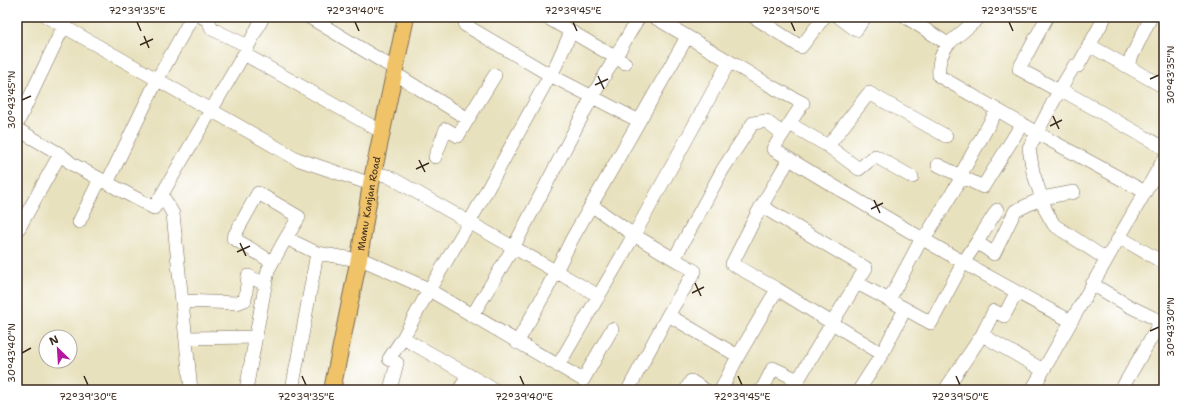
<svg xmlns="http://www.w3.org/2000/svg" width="1181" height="407" font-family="'Shantell Sans',sans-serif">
<rect width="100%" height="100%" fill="#fff"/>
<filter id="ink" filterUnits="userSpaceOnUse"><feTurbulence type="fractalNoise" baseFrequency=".025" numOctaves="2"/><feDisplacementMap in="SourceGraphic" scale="8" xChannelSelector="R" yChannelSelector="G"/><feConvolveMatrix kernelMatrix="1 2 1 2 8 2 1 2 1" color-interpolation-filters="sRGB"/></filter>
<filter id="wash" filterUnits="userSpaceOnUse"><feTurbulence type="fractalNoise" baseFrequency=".012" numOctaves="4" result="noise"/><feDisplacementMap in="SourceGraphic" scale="16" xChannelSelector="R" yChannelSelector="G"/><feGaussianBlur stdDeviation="0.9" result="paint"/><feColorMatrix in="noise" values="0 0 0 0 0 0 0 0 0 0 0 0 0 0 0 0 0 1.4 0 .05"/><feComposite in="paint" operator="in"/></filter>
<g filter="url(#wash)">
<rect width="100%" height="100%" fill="#e8e1bd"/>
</g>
<g filter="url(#ink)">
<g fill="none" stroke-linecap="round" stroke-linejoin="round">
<defs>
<path id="minor" d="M47,17L297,159L371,184
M202,17L208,20L212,29L248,46
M309,17L395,69
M470,17L465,25L550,75L639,121
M546,17L625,63
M654,17L776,89L803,103L773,149C871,209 969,268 1071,321
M754,17L801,47L824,17
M839,17L856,30L865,17
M906,17L948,44L980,17
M1047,17L1019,69L1059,91
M1105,17L1078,66H1074L1059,91L1029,148L1033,172L1046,211L1054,225L1106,259
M948,44C940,56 938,63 939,76L1037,133L1145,192
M1089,45L1164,87
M244,54L382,132
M1127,66L1151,17
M394,73L468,119L495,75
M551,76L571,32
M1060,89L1164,148
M17,124L68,17
M790,124L828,146
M17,129L60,154L72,164L154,208L244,54L263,17
M435,157L446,129L458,136L468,119
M938,165L983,187L1022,124
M374,173L388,176L599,296
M960,176L997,110
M912,177L875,156L859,169L828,146L869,93L946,136
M107,183L157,80L192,17
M162,195L173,214L191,390
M591,205L634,235L729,62
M761,206L866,268L832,323L882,354L859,390
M79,222L100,179
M19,228L60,154
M1119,237L1164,263
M922,238L889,300L931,323L963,263L977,242L994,254L1015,211L1042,198L1074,192
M924,239L962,177
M977,242L997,210
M359,258L424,287L583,380L612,329
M674,259L723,169L753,123L766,121L783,134
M272,262L233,238L258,193L299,217L286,238
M857,283L889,300
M1092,284L1129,306L1164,323
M777,289L832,323L798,380
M182,301L237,303L245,300L248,276L265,284
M668,315L738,356L777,289L732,264L758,212L789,159
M472,316L513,248L592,97L639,17
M982,335L994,311L1004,316L1016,293
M186,338L255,337
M403,338L495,390
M517,343L547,289L572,239L687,37
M882,354L905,309
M558,366L634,235L674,259L695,271L668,315L628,390
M391,386L397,363L389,359L403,338L429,290L469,223L550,75
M246,390L268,270L286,238L317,253L359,260
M292,390L317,253
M459,390L469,375
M686,390L691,381L705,390
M721,390L738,356
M762,390L773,368L798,380L794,390
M945,390L982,335L1043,370
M1032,390L1164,159
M1121,390L1161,321"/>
<g id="major">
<path id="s1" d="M332,390L359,258L371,184L406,17"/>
</g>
</defs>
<use href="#minor" stroke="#786a56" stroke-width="14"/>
<use href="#major" stroke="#786a56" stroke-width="18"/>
<use href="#minor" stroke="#fff" stroke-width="13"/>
<use href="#major" stroke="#f0c369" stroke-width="16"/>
</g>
</g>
<path fill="none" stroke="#3b2a1e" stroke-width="1.5" d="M137,22L141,31M355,22L359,31M573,22L577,31M791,22L795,31M1009,22L1013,31M144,36L149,48M140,45L153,39M598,76L604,89M1150,79L1159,75M595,85L608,79M22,100L31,96M1053,116L1059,129M1050,126L1062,120M419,160L425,172M416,169L429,163M874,200L880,213M871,209L883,203M240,243L246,256M237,252L250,246M695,283L701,296M692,293L704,287M1150,331L1159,327M22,353L31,348M84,376L88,385M302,376L306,385M520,376L524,385M738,376L742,385M956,376L960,385"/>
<g text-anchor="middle" stroke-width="4" stroke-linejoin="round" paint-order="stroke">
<g font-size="10" fill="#3b2a1e" stroke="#fff">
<text dy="4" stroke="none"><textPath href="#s1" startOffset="190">Mamu Kanjan Road</textPath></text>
</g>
</g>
<rect width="1181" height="407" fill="none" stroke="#fff" stroke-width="44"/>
<g transform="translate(58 349) rotate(335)"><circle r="19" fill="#ffffff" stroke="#b1aaa5"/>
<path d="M0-3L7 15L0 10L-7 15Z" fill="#b5179e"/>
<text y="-6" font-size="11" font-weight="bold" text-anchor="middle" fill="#3b2a1e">N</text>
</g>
<rect x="22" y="22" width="1137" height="363" fill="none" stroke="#3b2a1e" stroke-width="1.5"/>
<g font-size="10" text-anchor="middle" fill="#3b2a1e">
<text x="137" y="14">72°39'35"E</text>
<text x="355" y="14">72°39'40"E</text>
<text x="573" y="14">72°39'45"E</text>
<text x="791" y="14">72°39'50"E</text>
<text x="1009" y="14">72°39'55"E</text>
<text transform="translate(1170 75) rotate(-90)" y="4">30°43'35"N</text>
<text transform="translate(11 100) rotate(-90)" y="4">30°43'45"N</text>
<text transform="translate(1170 327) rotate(-90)" y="4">30°43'30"N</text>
<text transform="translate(11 353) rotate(-90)" y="4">30°43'40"N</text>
<text x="88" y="400">72°39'30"E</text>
<text x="306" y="400">72°39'35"E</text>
<text x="524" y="400">72°39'40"E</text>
<text x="742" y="400">72°39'45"E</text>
<text x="960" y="400">72°39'50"E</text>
</g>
</svg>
